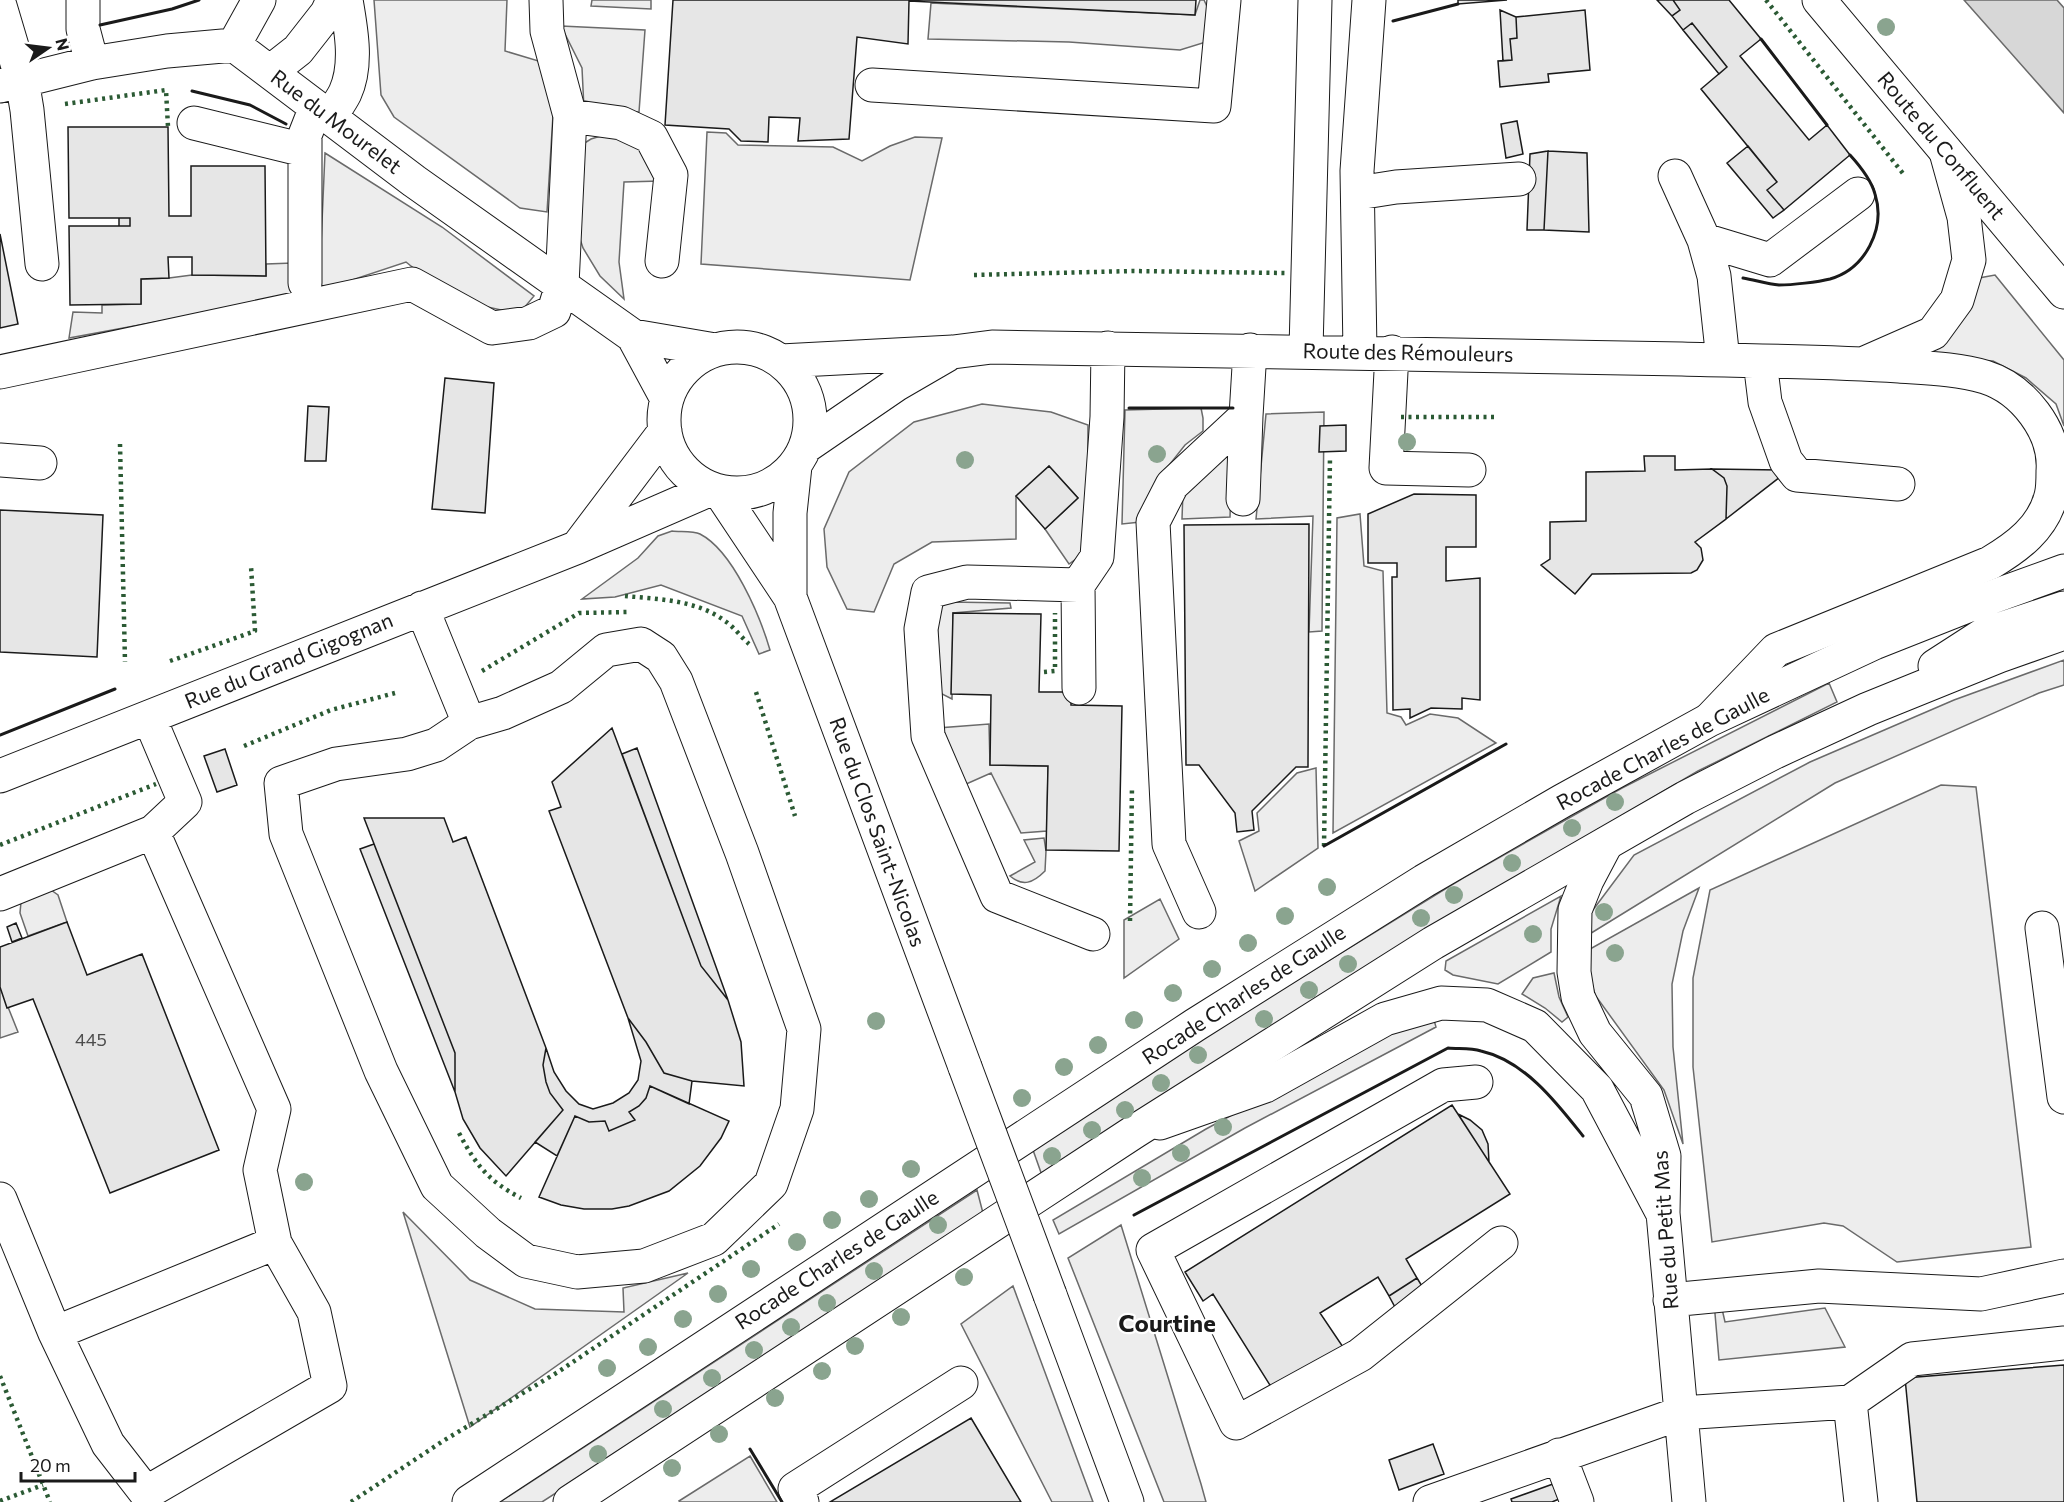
<svg xmlns="http://www.w3.org/2000/svg" width="2064" height="1502" font-family="Commissioner,sans-serif">
<rect width="100%" height="100%" fill="#fff"/>
<path fill="#ededed" stroke="#6a6a6a" stroke-width="1.5" d="M374,0H507L505,51L542,62L554,99L547,212L520,208L394,117L381,95Z
M592,0H651V9L591,6Z
M1200,0H1204L1210,13L1206,42L1180,50L1069,42L928,39L931,3L1195,15Z
M561,26L645,30L639,112L584,109L582,68Z
M620,130L635,134L660,181L624,182L619,262L624,299L600,276L583,248L577,230L583,144L591,139Z
M707,132L726,133L738,145L833,147L862,161L890,146L915,137L942,138L910,280L701,264Z
M325,153L442,227L534,296L519,314L452,299L406,262L319,291Z
M293,263L292,297L69,338L73,312L102,313V305L141,304V279L169,278L192,275L266,276V264Z
M1995,275L2064,360V426L2056,404L2026,378L1993,361L1931,360L1928,347L1979,278Z
M982,404L1051,412L1088,425L1087,551L1069,564L1045,529L1078,498L1049,466L1016,496V539L932,542L894,564L874,612L847,609L827,567L824,529L849,472L914,422Z
M1201,408L1203,418V431L1185,445L1155,483L1150,521L1122,524L1125,410Z
M1324,412L1322,631L1309,632L1313,516L1256,519L1266,414Z
M1225,451L1232,455L1230,517L1182,519L1183,491Z
M1360,514L1364,566L1383,571L1387,713L1401,717L1406,725L1430,714L1458,718L1496,743L1333,833L1337,518Z
M672,531C680,532 693,531 700,534C733,551 760,616 770,650L759,654L742,616L661,585L615,597L582,599L638,558L658,536Z
M949,602L1010,603L1011,608L953,613L952,699L942,694L936,686L938,613L942,606Z
M2064,660V685L2039,693L1835,783L1588,935L1584,922L1634,855L1810,762L1954,700Z
M1829,683L1837,702L1698,771L1379,958L1044,1181L1033,1150L1128,1084L1463,878L1622,788Z
M989,724L990,765L1048,766L1047,831L1021,833L991,773L964,785L938,728Z
M1316,768L1318,848L1255,891L1239,841L1259,831L1257,813L1297,773Z
M1941,785L1976,787L2031,1247L1897,1262L1843,1226L1824,1223L1712,1242L1693,1067V978L1710,890Z
M1044,838L1046,851L1045,871C1033,883 1023,887 1010,876L1035,862L1024,840Z
M1699,888L1683,931L1672,984L1673,1047L1683,1144L1664,1090L1595,995L1586,961L1590,949Z
M51,890L58,895L67,922L28,936L20,913L21,902Z
M1561,896L1551,929V952L1498,984L1453,975L1445,970L1446,961Z
M1160,899L1179,939L1124,978V920Z
M1554,973L1559,997L1568,1017L1562,1022L1545,1008L1522,994L1533,978Z
M0,987L18,1032L0,1038Z
M1434,1020L1436,1027L1245,1128L1059,1234L1053,1220L1206,1129L1386,1032Z
M977,1190L984,1217L542,1502H500Z
M403,1212L470,1280L535,1309L624,1312L623,1288L688,1273L470,1427Z
M1121,1225L1201,1484L1206,1502H1164L1068,1258Z
M1013,1286L1093,1502H1052L961,1324Z
M1720,1300L1725,1322L1825,1308L1845,1347L1719,1360L1714,1302Z
M750,1456L777,1502H680L679,1501Z"/>
<path fill="#d7d7d7" stroke="#6a6a6a" stroke-width="1.5" d="M1964,0H2057L2064,8V113Z"/>
<path fill="#e6e6e6" stroke="#1a1a1a" stroke-width="1.5" d="M673,0H1196L1195,15L909,1L908,44L857,37L849,139L798,141L800,118L769,117L768,142L741,141L729,129L665,125Z
M1458,0H1507L1458,4Z
M1657,0H1673L1680,10L1672,16Z
M1673,0H1729L1761,39L1740,56L1809,140L1827,125L1850,155L1784,210L1767,190L1777,182L1701,89L1727,67L1692,23L1683,30L1672,16L1680,10Z
M1500,10L1516,17L1517,38L1510,39L1512,60L1503,61Z
M1585,10L1590,70L1548,74L1549,82L1500,87L1498,61L1512,60L1510,39L1517,38L1516,17Z
M1692,23L1727,67L1719,74L1683,30Z
M1517,121L1523,154L1506,158L1501,124Z
M68,127H168L169,216H191V166H265L266,276L192,275V257H168L169,278L141,279V304L70,305L69,226H130V218H69Z
M1748,146L1777,182L1767,190L1784,210L1773,218L1727,163Z
M1548,151L1544,230H1527L1530,154Z
M1548,151L1587,153L1589,232L1544,230Z
M119,218H130V226H119Z
M0,234L18,324L0,328Z
M445,378L494,383L485,513L432,509Z
M308,406L329,407L326,461H305Z
M1346,425V451L1319,452L1320,426Z
M1644,456H1675V470L1712,469L1724,478L1727,486L1726,519L1695,542L1701,548L1703,560L1697,570L1691,573L1592,574L1575,594L1541,565L1550,559V522L1586,521V472L1645,471Z
M1049,466L1078,498L1045,529L1016,496Z
M1712,469L1789,470L1726,519L1727,486L1724,478Z
M1414,494L1476,495V547H1446V581L1480,578V700L1462,698V709L1431,708L1410,718V709L1393,710L1392,577H1397V563H1368V514Z
M0,510L103,515L97,657L0,652Z
M1309,524L1308,767H1296L1252,811L1254,830L1237,832L1235,813L1199,765H1186L1184,525Z
M953,613L1041,614L1039,692H1071V705L1122,706L1119,851L1046,850L1048,766L990,765L991,695L951,694Z
M612,728L701,966L728,1000L741,1042L744,1086L692,1081L664,1073L646,1042L628,1018L549,811L561,807L552,782Z
M637,748L728,1000L701,966L622,754Z
M225,749L237,785L217,792L204,756Z
M364,818H444L453,842L466,837L546,1048L543,1065L546,1082L550,1093L563,1110L506,1176L480,1148L463,1119L455,1092V1053Z
M374,844L455,1053V1092L360,849Z
M67,922L87,975L142,954L219,1150L110,1193L33,999L7,1008L0,987V947Z
M16,923L22,938L12,942L7,927Z
M628,1018L646,1042L664,1073L692,1081L689,1104L650,1086L646,1098L639,1106L629,1112L635,1120L609,1131L605,1121L589,1122L575,1116L557,1156L535,1142L563,1110L550,1093L546,1082L543,1065L546,1048L554,1072L566,1091L579,1104L593,1109L613,1103L629,1093L638,1080L641,1061Z
M650,1086L729,1121L721,1138L700,1166L669,1191L629,1206L612,1209H584L561,1205L539,1197L575,1116L589,1122L605,1121L609,1131L635,1120L629,1112L639,1106L646,1098Z
M1452,1105L1510,1194L1406,1259L1417,1278L1389,1296L1378,1277L1320,1313L1343,1347L1273,1390L1213,1294L1203,1301L1185,1272Z
M1458,1114L1470,1120L1482,1130L1488,1144L1489,1162Z
M1417,1278L1425,1291L1396,1309L1389,1296Z
M2064,1365V1502H1917L1905,1378Z
M971,1418L1021,1502H830Z
M1433,1444L1444,1474L1399,1490L1389,1460Z
M1553,1484L1559,1499L1552,1502H1512L1511,1499Z"/>
<g fill="none" stroke-linecap="round" stroke-linejoin="round">
<defs>
<path id="minor" d="M83,0V29L92,63
M0,6L22,80L27,110L42,264
M234,45L259,0
M270,72L298,50L327,13L333,0
M872,85L1214,106L1224,0
M0,86L92,63L167,51L234,45L414,181L633,336L667,399
M570,116L621,123L651,137L671,175L662,261
M330,117C335,109 341,101 345,93C358,65 351,29 346,0
M194,123L304,150
M1675,176L1704,240
M1358,193L1396,187L1519,179
M305,283V135L316,107
M633,336L715,350
M664 420a73 73 0 1 1 146 0a73 73 0 1 1-146 0Z
M1306,350L1315,0
M1360,351L1357,171L1369,0
M1392,352L1386,468L1469,470
M1723,360L1714,276L1704,240L1770,260L1858,194
M781,361L953,352L992,347C1222,349 1452,354 1682,359C1754,361 1827,361 1899,366C1928,368 1958,369 1985,377C2023,389 2056,431 2053,471C2053,479 2053,489 2051,496C2043,528 2017,547 1990,563L1776,650L1711,718
M1760,361L1765,402L1786,461L1797,475L1898,484
M1867,362L1933,333L1957,300L1969,260L1964,217L1946,152
M0,372L412,284L492,328L529,323L554,311L562,285L570,116L547,31L546,0
M805,447L897,384L947,355
M0,460L40,463
M720,492L790,597L965,1067
M1243,499L1246,416
M579,545L665,431
M1078,585L1079,688
M790,597V513L795,466
M422,608L469,723L436,745L407,754L336,764L281,783L286,834L381,1071L437,1186L488,1233L526,1261L577,1272L644,1266L714,1239L771,1184L797,1109L804,1029L742,853L676,681L661,657L641,644L606,650L561,687L503,713L469,723
M0,776L578,547L711,489
M1606,844L1587,880L1575,910L1574,972L1578,997L1595,1033L1646,1096L1664,1156L1663,1213L1689,1502
M0,894L153,832
M1199,912L1169,844L1153,522L1172,485L1246,416L1250,350
M2042,928L2064,1097
M1093,934L997,896L928,736L921,629L928,592L967,582L1078,585L1097,557L1107,417L1108,348
M1476,1082L1443,1085L1153,1250L1236,1423L1360,1355L1501,1243
M1160,1123L1265,1086L1385,1019L1441,1003L1487,1005L1535,1026L1597,1089L1662,1212
M0,1199L55,1333L108,1444L146,1493L330,1386L314,1312L275,1243L260,1170L274,1109L153,832L185,802L149,717
M1050,1295L1127,1502
M1670,1300L1819,1286L1981,1294L2064,1276
M55,1333L275,1243
M1850,1402L1912,1359L2064,1343
M1559,1455L1577,1502
M802,1502L795,1489L961,1383
M1430,1502L1681,1413L1850,1402L1861,1502"/>
<path id="major" d="M1819,0L2064,292
M1935,666L1983,635L2064,608
M469,1502L1195,1025L1424,881L1562,801L1709,720L1874,643L1970,605L2064,571
M570,1502L1134,1132L1433,943L1685,798L1775,752L1868,709L1999,656L2064,633"/>
</defs>
<use href="#minor" stroke="#1a1a1a" stroke-width="35"/>
<use href="#major" stroke="#1a1a1a" stroke-width="35"/>
<use href="#minor" stroke="#fff" stroke-width="33"/>
<use href="#major" stroke="#fff" stroke-width="33"/>
<defs>
<path id="minor-bridge" d="M965,1067L1050,1295"/>
</defs>
<use href="#minor-bridge" stroke="#1a1a1a" stroke-width="35" stroke-linecap="butt"/>
<use href="#minor-bridge" stroke="#fff" stroke-width="33"/>
<path stroke="#2b5a34" stroke-width="4.5" stroke-dasharray="3 4.5" stroke-linecap="butt" d="M1766,0L1905,176
M65,104L166,90L168,127
M974,275L1132,271L1286,273
M1401,417H1494
M120,444L125,662
M625,596C658,599 697,600 725,621C734,627 741,637 749,644
M170,661L255,631L251,566
M482,671L579,613L627,612
M1044,672L1055,671V613
M756,692L795,816
M244,746L331,710L395,693
M0,845L156,784
M1324,846L1330,457
M1130,921L1132,786
M459,1133C476,1165 488,1181 521,1198
M0,1376L50,1502
M0,1501L43,1485
M351,1502L443,1441L558,1372L779,1224"/>
<path stroke="#1a1a1a" stroke-width="3" d="M1393,21L1458,4
M100,25L172,9L199,0
M1761,39L1827,125
M192,91L250,105L286,124
M1743,278C1755,280 1767,284 1779,285C1792,285 1818,282 1830,279C1865,269 1886,229 1875,194C1871,179 1860,166 1850,155
M1129,408H1233
M0,735L115,689
M1324,846L1506,744
M1134,1215L1448,1048C1459,1049 1471,1048 1481,1051C1525,1061 1557,1103 1583,1136
M750,1449L782,1502"/>
</g>
<g fill="#8aa48f">
<circle cx="1886" cy="27" r="9"/>
<circle cx="1407" cy="442" r="9"/>
<circle cx="1157" cy="454" r="9"/>
<circle cx="965" cy="460" r="9"/>
<circle cx="1615" cy="802" r="9"/>
<circle cx="1572" cy="828" r="9"/>
<circle cx="1512" cy="863" r="9"/>
<circle cx="1327" cy="887" r="9"/>
<circle cx="1454" cy="895" r="9"/>
<circle cx="1604" cy="912" r="9"/>
<circle cx="1285" cy="916" r="9"/>
<circle cx="1421" cy="918" r="9"/>
<circle cx="1533" cy="934" r="9"/>
<circle cx="1248" cy="943" r="9"/>
<circle cx="1615" cy="953" r="9"/>
<circle cx="1348" cy="964" r="9"/>
<circle cx="1212" cy="969" r="9"/>
<circle cx="1309" cy="990" r="9"/>
<circle cx="1173" cy="993" r="9"/>
<circle cx="1264" cy="1019" r="9"/>
<circle cx="1134" cy="1020" r="9"/>
<circle cx="876" cy="1021" r="9"/>
<circle cx="1098" cy="1045" r="9"/>
<circle cx="1198" cy="1055" r="9"/>
<circle cx="1064" cy="1067" r="9"/>
<circle cx="1161" cy="1083" r="9"/>
<circle cx="1022" cy="1098" r="9"/>
<circle cx="1125" cy="1110" r="9"/>
<circle cx="1223" cy="1127" r="9"/>
<circle cx="1092" cy="1130" r="9"/>
<circle cx="1181" cy="1153" r="9"/>
<circle cx="1052" cy="1156" r="9"/>
<circle cx="911" cy="1169" r="9"/>
<circle cx="1142" cy="1178" r="9"/>
<circle cx="304" cy="1182" r="9"/>
<circle cx="869" cy="1199" r="9"/>
<circle cx="832" cy="1220" r="9"/>
<circle cx="938" cy="1225" r="9"/>
<circle cx="797" cy="1242" r="9"/>
<circle cx="751" cy="1269" r="9"/>
<circle cx="874" cy="1271" r="9"/>
<circle cx="964" cy="1277" r="9"/>
<circle cx="718" cy="1294" r="9"/>
<circle cx="827" cy="1303" r="9"/>
<circle cx="901" cy="1317" r="9"/>
<circle cx="683" cy="1319" r="9"/>
<circle cx="791" cy="1327" r="9"/>
<circle cx="855" cy="1346" r="9"/>
<circle cx="648" cy="1347" r="9"/>
<circle cx="754" cy="1350" r="9"/>
<circle cx="607" cy="1368" r="9"/>
<circle cx="822" cy="1371" r="9"/>
<circle cx="712" cy="1378" r="9"/>
<circle cx="775" cy="1398" r="9"/>
<circle cx="663" cy="1409" r="9"/>
<circle cx="719" cy="1434" r="9"/>
<circle cx="598" cy="1454" r="9"/>
<circle cx="672" cy="1468" r="9"/>
</g>
<g text-anchor="middle" stroke-width="4.5" stroke-linejoin="round" paint-order="stroke">
<g font-size="18" fill="#4d4d4d">
<text x="91" y="1046">445</text>
</g>
<g font-size="21" fill="#1a1a1a" stroke="#fff">
<text transform="translate(336 122) rotate(37)" y="7">Rue du Mourelet</text>
<text transform="translate(1941 146) rotate(50)" y="7">Route du Confluent</text>
<text transform="translate(1408 353) rotate(1)" y="7">Route des Rémouleurs</text>
<text transform="translate(289 661) rotate(-22)" y="7">Rue du Grand Gigognan</text>
<text transform="translate(1663 749) rotate(-28)" y="7">Rocade Charles de Gaulle</text>
<text transform="translate(877 832) rotate(70)" y="7">Rue du Clos Saint-Nicolas</text>
<text transform="translate(1244 995) rotate(-33)" y="7">Rocade Charles de Gaulle</text>
<text transform="translate(1666 1230) rotate(-94)" y="7">Rue du Petit Mas</text>
<text transform="translate(837 1260) rotate(-33)" y="7">Rocade Charles de Gaulle</text>
</g>
<g font-size="24" font-weight="bold" fill="#1a1a1a" stroke="#fff">
<text x="1167" y="1332">Courtine</text>
</g>
</g>
<g transform="translate(48 48) rotate(76)" stroke="#ffffff" stroke-width="4.5" paint-order="stroke">
<path d="M0-4.5L10 22L0 15L-10 22Z" fill="#1a1a1a"/>
<text y="-9" font-size="16" font-weight="bold" text-anchor="middle" fill="#1a1a1a">N</text>
</g>
<path d="M21 1472v9h114v-9" fill="none" stroke="#1a1a1a" stroke-width="3"/>
<text x="30" y="1472" font-size="18" fill="#1a1a1a" stroke="#ffffff" stroke-width="4.5" paint-order="stroke">20 m</text>
</svg>
